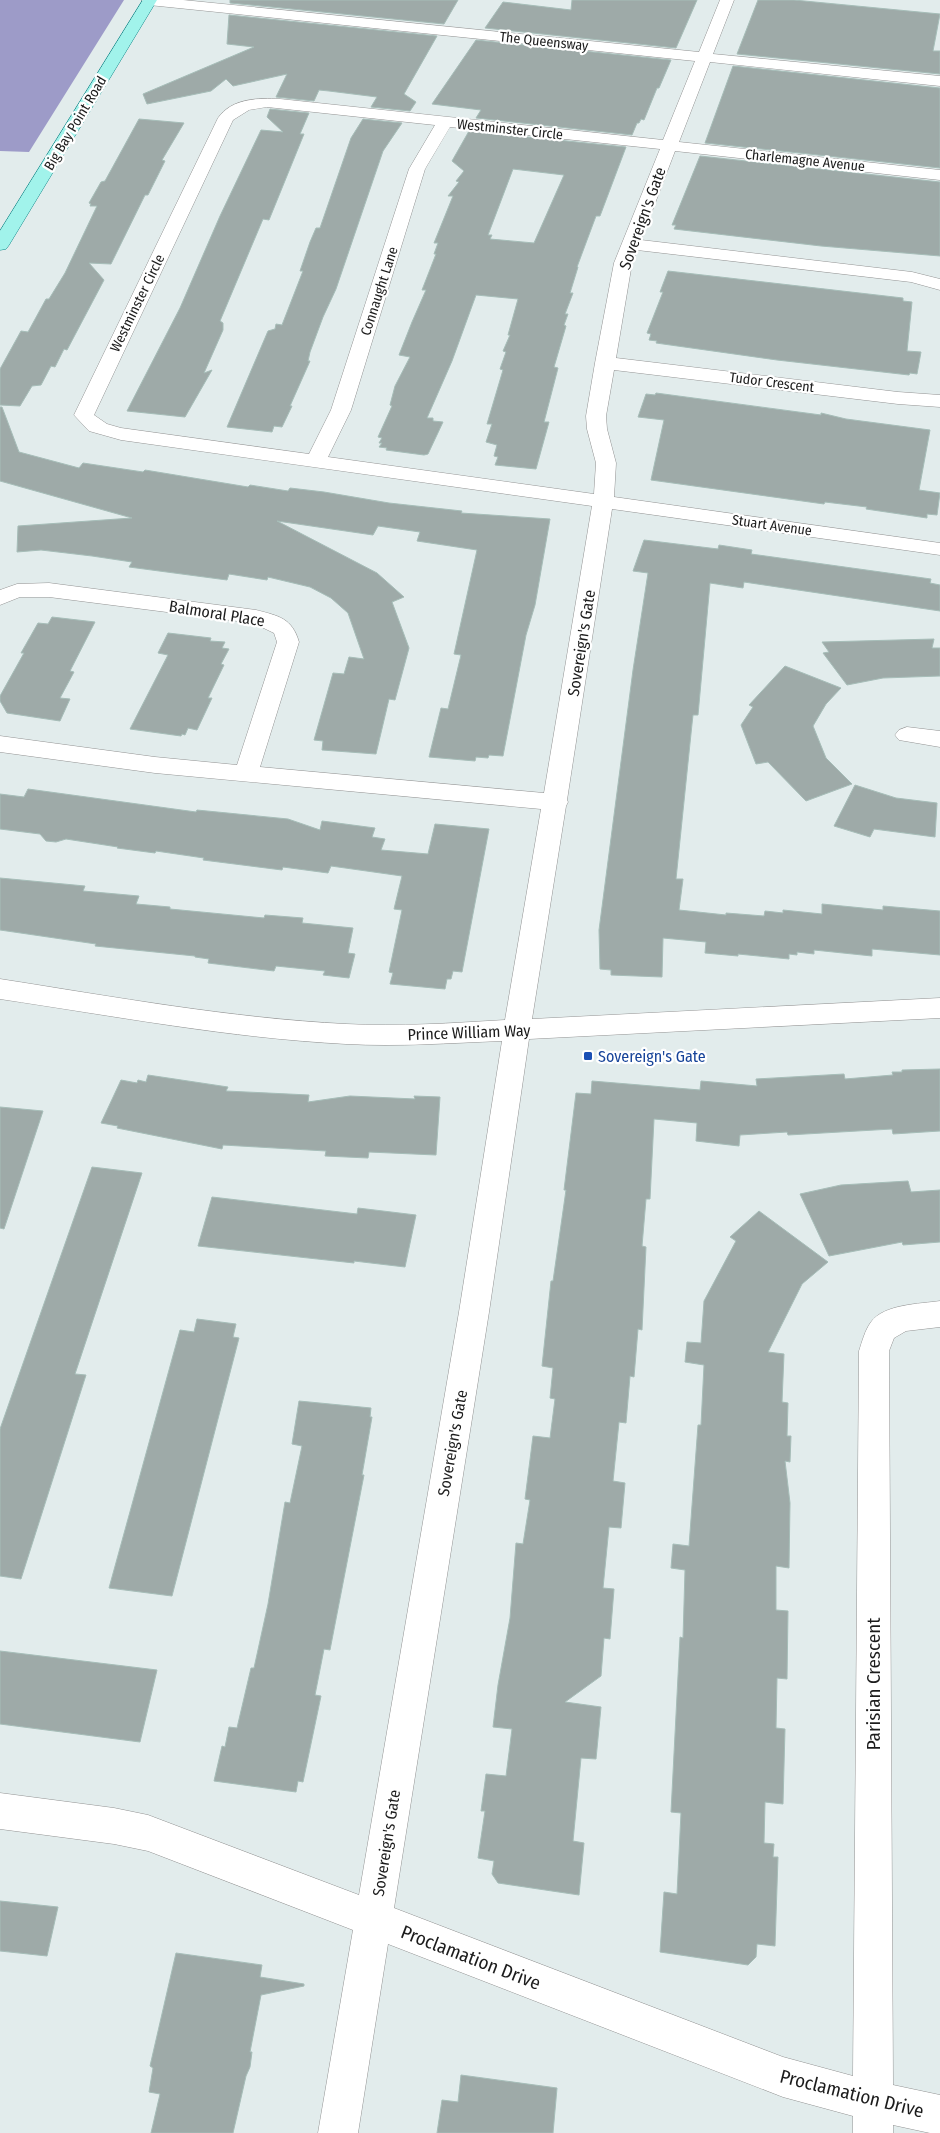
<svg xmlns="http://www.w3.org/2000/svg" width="940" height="2133" font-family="'Fira Sans Condensed',sans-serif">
<rect width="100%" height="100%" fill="#e2ecec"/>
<path fill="#9d9bc8" d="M0,0H124L29,152L0,151Z"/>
<path fill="#9eaaa8" stroke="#a6bdb8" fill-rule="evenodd" d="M230,0H458L444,24L230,3Z
M572,0H697L676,48L485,28L503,2L571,10Z
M758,0H794L940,14L933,51H940V74L737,54Z
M229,15L437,36L404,94L416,102L410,111L371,107L377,97L329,91L319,90L314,101L276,97L287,74L233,86L226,79L211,91L147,104L143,94L254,47L227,44Z
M476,40L671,60L659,88H657L644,120L641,119L639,123H637L632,135L476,118L481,110L432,104Z
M733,66L940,88V168L705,143Z
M270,109L309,113L300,134H304L269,220L263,219L220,321L223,323V330L204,373L212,370L185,417L127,411L180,308L220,216L261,130L283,132L267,117Z
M139,119L184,123L162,160L165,161L148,195H145L111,264L89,263L104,280L67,350L64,349L55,367L51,366L41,385L32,386L20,406L0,405V369L21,331L28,332L46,299H49L65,273L97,206H90L91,204L89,203L101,182L105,181Z
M363,119L402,123L383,151L336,289L323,317L310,352L308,361H310L290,406H292L282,427L274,426L272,432L227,427L268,331L275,329L276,324L282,325L303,271H300L310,242L316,228H320L351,138Z
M469,131L626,147L600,216H596L577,267H578L570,293H573L565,314H568L564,325L566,326L554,367L558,368L544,422H549L536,469L495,465L498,457L494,456L497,445L486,442L492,424H487L503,370L500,369L506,352L503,351L510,335H508L518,299L476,295L452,361L427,418H433V421L443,422L428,454L424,455L386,450L387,448L379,447L382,443H379L382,438L378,437L392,406L390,405L395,386L410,357L399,355L412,322L426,290H422L436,254H434L438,243H434L453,196H448L459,182L456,181L464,171L452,161ZM513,169L564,175L534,243L490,239L492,235H488Z
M700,156L940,182V256L821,246L674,229L676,225H672Z
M668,271L903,298V301L912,302L907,351L921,352L917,374L910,373L909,375L777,360L656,343L657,341L649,340L651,334L647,333L663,292H660Z
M656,393L821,415V413L846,419L930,430L919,490L940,493L937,515L927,514V518L866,509L867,507L825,502L824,504L651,480L664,420L638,417L646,394L655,395Z
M0,407H2L19,452L79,468L83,463L143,472L145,470L248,487L250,485L288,491L290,488L324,492L389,503L462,511L461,513L550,519L535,605L526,635L503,756L489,755L488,758L476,757L475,761L429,757L441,708L448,709L461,655L454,654L477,550L417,541L420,532L378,526L373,535L277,521L377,573L404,597L392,602L409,648L395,700L389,699L376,754L322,750L323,741L314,740L333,673L344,674L349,657L364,659L348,613L331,598L310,587L268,577L267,580L229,574L227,580L129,567L132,562L92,556L41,550L17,552L18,526L132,518L0,481Z
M644,540L718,549L719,545L752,550L751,554L931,579L930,583L940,585V611L744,582L743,588L710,583L698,715H693L692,724L676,879H683L679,910L726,915V913L764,916L765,911L783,913V910L822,914V904L883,910V906L940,911V955L872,949V956L814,950V954L797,952V955L789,954V959L738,954V956L705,953L706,942L663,938L662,977L611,975V970L600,969L599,930L633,670L648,573L633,571Z
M52,617L95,622L70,671L74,672L60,698L70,699L60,721L7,713L0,701V696L24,653H21L38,623L48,624Z
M168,633L211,638L210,641L225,642L222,648L229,649L221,664L224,665L208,698H212L197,730L188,728L185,735L182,734L181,736L130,729L168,655L158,653Z
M934,639L932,648H940V676L883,678L847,685L823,653L829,652L822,642Z
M785,666L841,688L826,704L813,726L826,758L852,784L806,801L768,762L756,764L741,725L753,707L749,705Z
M855,785L896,798L937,803L935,837L874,829L870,837L834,826Z
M28,789L196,812L197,810L288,819L320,830L322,821L375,828L372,837L385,839L381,850L428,854L435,824L489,829L462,972L453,971L451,979H447L445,989L390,984L393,973L389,972L402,910L394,909L402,876L331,866L328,873L283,867L282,870L203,860L204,858L156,851L155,853L117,848L118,847L66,839L56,842L46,841L40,834L0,829V794L24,797Z
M0,878L85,886L83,891L139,896L136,904L170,907V909L264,918L265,915L303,918L302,923L353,928L348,953L355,954L349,978L323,975L325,971L276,966L274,971L208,963L209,959L195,957V956L95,946L96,944L0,930Z
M940,1069V1131L893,1134L892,1129L788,1135L787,1132L740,1135L739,1146L696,1141L697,1123L654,1119L650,1199H646L642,1246L646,1247L642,1330L638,1329L634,1377L630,1376L626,1423L619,1422L613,1481L625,1483L621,1528L609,1527L603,1588L614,1589L610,1639L604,1638L601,1676L565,1702L601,1707L596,1759L581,1758L573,1841L584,1843L579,1895L498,1883L492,1874L494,1861L478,1858L485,1811H481L486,1774L506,1776L512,1729L493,1727L498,1685L510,1618L516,1543L523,1544L530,1500L525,1499L533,1436L550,1438L555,1399L550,1398L553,1368L542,1366L551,1281H553L566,1190H564L576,1093L591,1094L592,1081L700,1090L701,1081L757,1086L756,1079L844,1074L845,1079L893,1075L892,1072H902V1070Z
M148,1075L228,1087L226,1091L309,1095L308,1102L350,1096L415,1099L414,1096L440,1097L436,1155L369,1152L368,1158L325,1156L326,1151L223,1145L222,1149L117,1128L118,1126L101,1123L121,1080L137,1083L138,1080L146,1082Z
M0,1107L43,1111L4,1229L0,1228Z
M92,1167L142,1173L75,1374L86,1375L21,1579L0,1576V1429Z
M908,1181L911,1192L940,1190V1242L903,1245L902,1242L829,1256L800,1194L841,1185Z
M212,1197L357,1214L358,1208L416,1215L405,1267L354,1261V1263L198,1246Z
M759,1211L828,1262L802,1284L768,1352L784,1354L782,1402L788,1403L787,1436H791L790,1462L785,1461L790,1503L789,1568L776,1566V1610L788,1611L787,1679L777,1678L776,1728L785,1729L783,1804L765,1802L764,1843L774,1844L773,1857H778L775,1946L757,1944L756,1957L748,1965L660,1952L664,1892L677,1894L681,1813L671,1812L680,1637L683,1638L685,1570L671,1568L673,1544L689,1546L698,1425H701L704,1365L685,1362L687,1342L701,1343L704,1301L736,1241L730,1237Z
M197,1319L236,1324L233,1337L239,1338L172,1596L109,1588L180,1330L194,1332Z
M299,1401L371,1408L370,1417H372L362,1475H364L330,1650L324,1649L315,1695L321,1696L303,1782L298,1781L296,1792L214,1781L222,1746L225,1747L229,1727L237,1728L251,1668H254L268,1604L285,1502L290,1503L302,1446L292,1444Z
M0,1651L157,1670L140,1742L0,1724Z
M0,1901L58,1907L47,1956L0,1951Z
M176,1953L262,1965L260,1977L304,1984V1986L261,1995L250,2052H252L250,2067L246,2076L233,2133H151L160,2094L149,2092L153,2068L150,2066Z
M461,2075L557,2088L553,2133H437L442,2100L458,2102Z"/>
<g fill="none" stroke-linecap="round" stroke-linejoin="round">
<defs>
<path id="minor" d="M142,0H183L699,52L720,0H734L713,54L940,76V86L710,62L679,142L940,170V180L675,151L641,240L912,272L940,279V290L911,282L637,250L632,263L616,358L898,392L940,395V407L898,404L614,370L606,416L607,429L616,463L614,497L940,543V555L612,509L567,800L568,802L566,806L532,1019L940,998V1018L529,1039L489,1312L394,1908L783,2057L853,2076L859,1351C862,1342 865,1330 871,1322C884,1304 920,1304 940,1301V1327L906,1331L894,1338L889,1351L893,2085L940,2095V2133H930L893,2125V2133H853V2116L783,2097L388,1944L358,2133H318L353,1930L148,1851L114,1844L0,1829V1793L114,1808L148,1815L359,1895L459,1312L502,1041C450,1043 398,1047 346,1044C230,1038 115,1016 0,999V979C115,997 230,1018 346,1024C399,1027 452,1023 505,1020L541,809L155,773L0,752V736L155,757L237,765L277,642L274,633L253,623L49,597H20L0,605V590L17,584L49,583L256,610C279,616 292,618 299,642L260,767L544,793L592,506L121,440L89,431L74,415L218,118C232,98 258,98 280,99L663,140L695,61L149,5L144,4ZM267,107L435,125L409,169L331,410L309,454L121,428L107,424L94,415L233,120L249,110ZM450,127L660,149L614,263L595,363L586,416L587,429L596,463L594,494L328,457L351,410L425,169Z
M907,727L940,731V747L899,740L895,735L899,730Z"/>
<path id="major" d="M143,0H157L9,245L6,249L0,250V231Z"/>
</defs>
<use href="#minor" stroke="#939393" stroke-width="1"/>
<use href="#major" stroke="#0d8687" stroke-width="1"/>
<use href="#minor" fill="#fff" fill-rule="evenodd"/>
<use href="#major" fill="#a1f3eb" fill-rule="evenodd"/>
</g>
<rect fill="#1a4fb4" stroke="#fff" stroke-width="2" x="583" y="1051" width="10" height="10" rx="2.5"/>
<g text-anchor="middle" stroke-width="4.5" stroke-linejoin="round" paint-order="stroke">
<g font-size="14" fill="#1c1c1c" stroke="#fff">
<text transform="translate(544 41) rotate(6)" y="5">The Queensway</text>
<text transform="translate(75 123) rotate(-59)" y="5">Big Bay Point Road</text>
<text transform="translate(510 129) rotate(6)" y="5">Westminster Circle</text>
<text transform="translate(805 160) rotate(6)" y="5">Charlemagne Avenue</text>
<text transform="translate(379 291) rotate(-72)" y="5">Connaught Lane</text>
<text transform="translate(137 303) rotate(-64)" y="5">Westminster Circle</text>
<text transform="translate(772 382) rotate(7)" y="5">Tudor Crescent</text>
<text transform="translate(772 525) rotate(8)" y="5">Stuart Avenue</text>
</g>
<g font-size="16" fill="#1c1c1c" stroke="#fff">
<text transform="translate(642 218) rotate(-70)" y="6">Sovereign's Gate</text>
<text transform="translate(217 613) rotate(9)" y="6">Balmoral Place</text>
<text transform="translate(581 643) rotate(-81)" y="6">Sovereign's Gate</text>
<text transform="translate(469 1032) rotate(-2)" y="6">Prince William Way</text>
<text transform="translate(452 1443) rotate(-80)" y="6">Sovereign's Gate</text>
<text transform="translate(386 1843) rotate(-81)" y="6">Sovereign's Gate</text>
</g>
<g font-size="16" fill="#164399" stroke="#fff" text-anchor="start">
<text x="598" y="1062">Sovereign's Gate</text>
</g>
<g font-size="19" fill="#1c1c1c" stroke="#fff">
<text transform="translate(873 1684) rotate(-90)" y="7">Parisian Crescent</text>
<text transform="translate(471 1957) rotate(21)" y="7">Proclamation Drive</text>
<text transform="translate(852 2093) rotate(14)" y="7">Proclamation Drive</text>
</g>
</g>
</svg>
